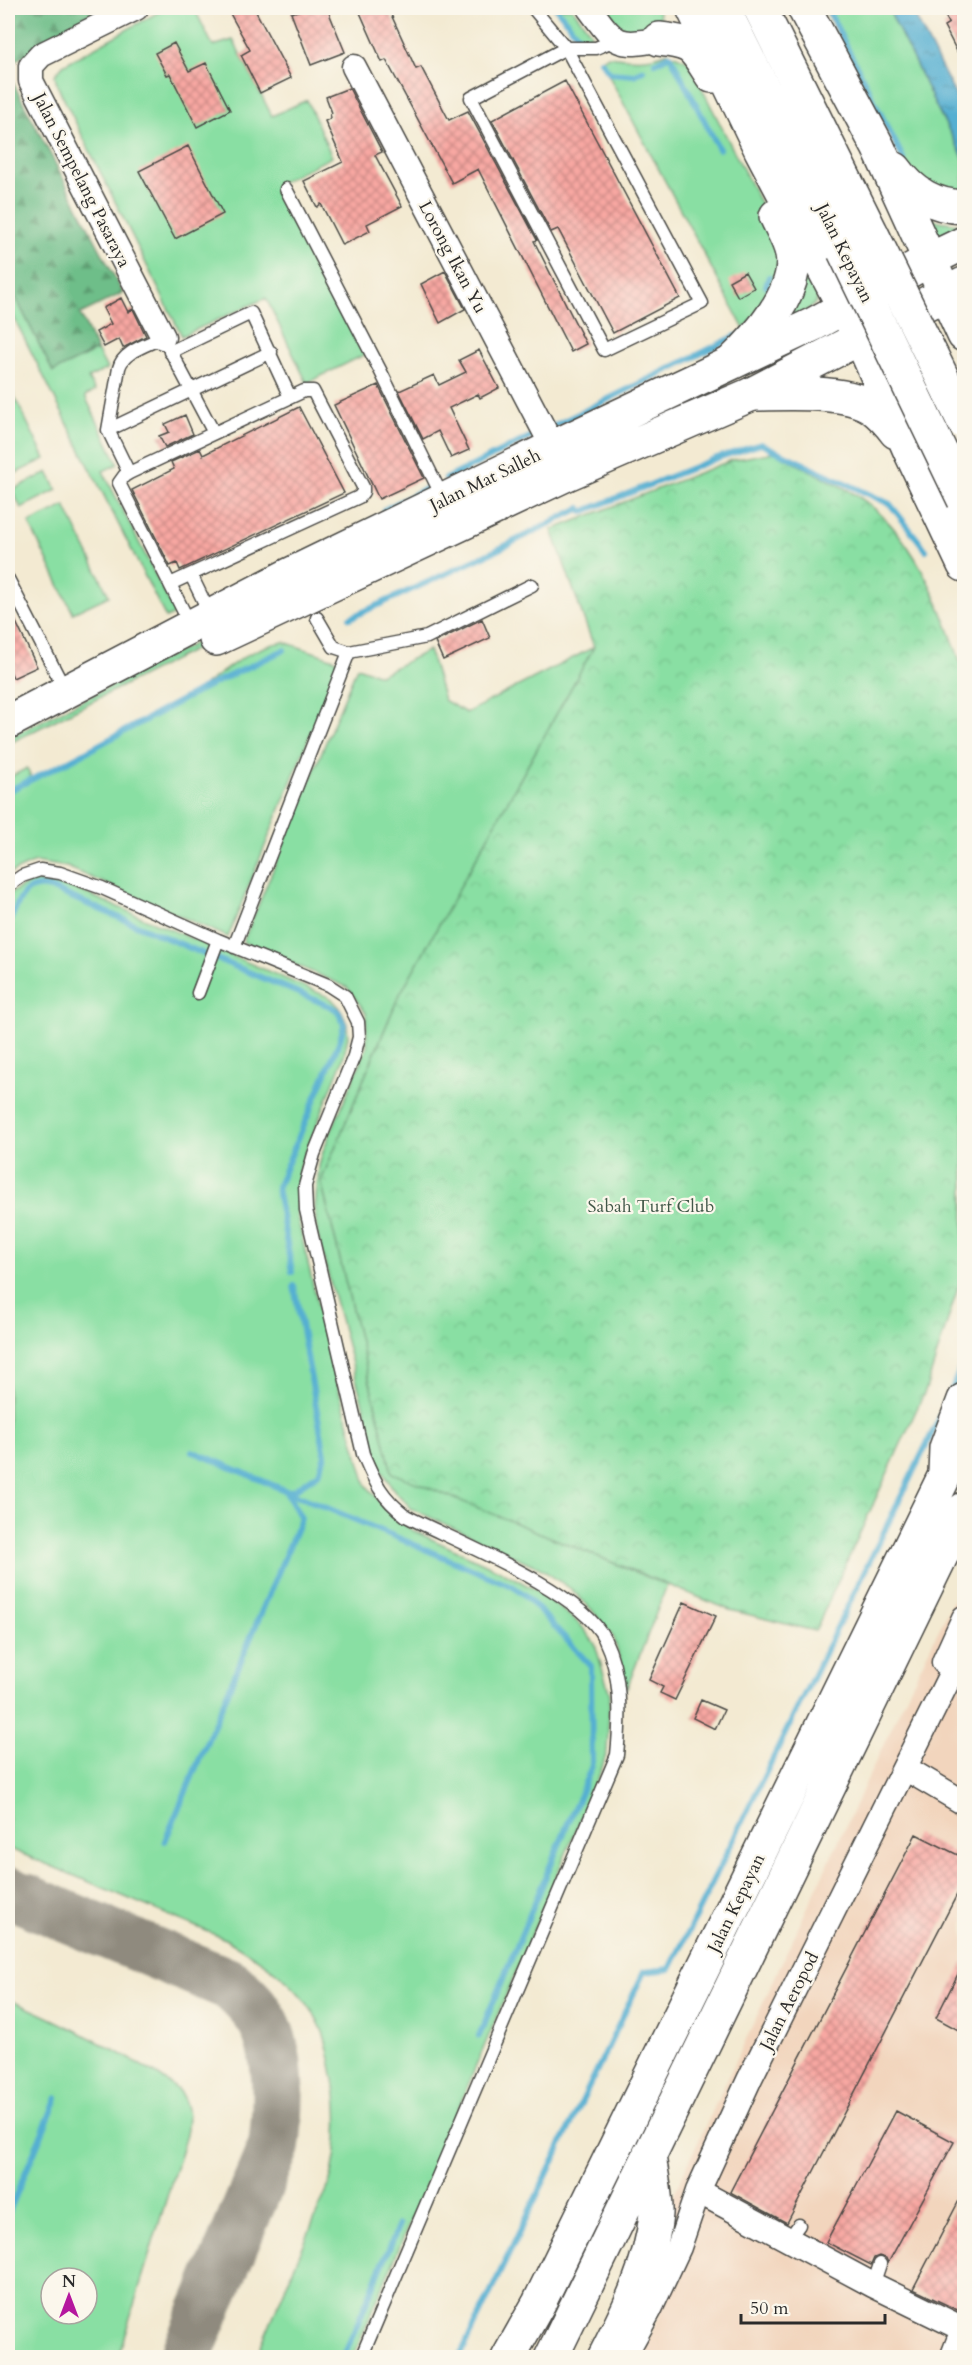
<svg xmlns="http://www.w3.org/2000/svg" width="972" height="2365" font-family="Cardo,serif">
<defs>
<pattern id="forest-firs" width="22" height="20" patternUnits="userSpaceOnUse" patternTransform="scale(1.5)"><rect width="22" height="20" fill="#6ebe89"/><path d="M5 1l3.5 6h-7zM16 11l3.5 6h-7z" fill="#5b9b70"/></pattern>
<pattern id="park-crowns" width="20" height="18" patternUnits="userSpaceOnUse" patternTransform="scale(1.5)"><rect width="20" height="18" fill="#89dfa3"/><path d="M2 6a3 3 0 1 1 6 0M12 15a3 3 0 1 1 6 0" fill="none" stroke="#76c08c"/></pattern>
<pattern id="water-ripples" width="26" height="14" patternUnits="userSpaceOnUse" patternTransform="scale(1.5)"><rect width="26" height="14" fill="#54afd1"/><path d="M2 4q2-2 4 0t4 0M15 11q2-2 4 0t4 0" fill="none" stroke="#468faa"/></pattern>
<pattern id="building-cross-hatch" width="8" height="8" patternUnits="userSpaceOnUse" patternTransform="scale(1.5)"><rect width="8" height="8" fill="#f8a7a2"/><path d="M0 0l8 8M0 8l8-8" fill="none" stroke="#c98884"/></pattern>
</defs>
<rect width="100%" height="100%" fill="#fbf7ec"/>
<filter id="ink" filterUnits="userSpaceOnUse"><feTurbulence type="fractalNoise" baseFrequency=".0167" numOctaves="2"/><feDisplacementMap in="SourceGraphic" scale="12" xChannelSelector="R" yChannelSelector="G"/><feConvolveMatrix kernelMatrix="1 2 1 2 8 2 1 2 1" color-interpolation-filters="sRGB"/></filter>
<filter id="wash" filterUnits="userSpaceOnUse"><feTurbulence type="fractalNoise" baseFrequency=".008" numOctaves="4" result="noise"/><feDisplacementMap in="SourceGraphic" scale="24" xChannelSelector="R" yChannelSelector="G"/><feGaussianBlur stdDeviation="1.35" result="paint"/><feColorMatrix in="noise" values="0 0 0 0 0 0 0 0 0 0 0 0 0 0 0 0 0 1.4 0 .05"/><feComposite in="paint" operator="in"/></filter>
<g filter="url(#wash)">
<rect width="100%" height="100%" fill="#f3ead2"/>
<path fill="#f2d5bd" d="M964,1578V2357L639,2358L660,2315L671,2200L903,1703Z"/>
<path fill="#89dfa3" stroke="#5a8567" stroke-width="1.5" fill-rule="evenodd" d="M166,8H194L213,46L233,40L272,116L307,100L332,157L277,184L366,354L307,383L266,298L182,336L57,85L55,75L63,65Z
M556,8H572L591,33L589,39L584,43Z
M606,8H658L661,23C635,43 621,30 606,8Z
M824,8H888L937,108L964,159V202L912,181Z
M668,52L688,61L773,228L781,256L768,301L744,329L601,61L608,56C630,59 648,61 668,52Z
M925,216L939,221L964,225V234L930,247Z
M806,264C822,300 826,303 787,320Z
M8,282L53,372L97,350L107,369L88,378L95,391L85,396L118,464L103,471L175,614L166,618L8,306Z
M8,383L45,459L8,477Z
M48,472L57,490L21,508L12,490Z
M65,506L109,596L73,613L29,523Z
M255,613L257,618L8,744V738Z
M284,642L340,661L228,937L67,867L35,862L8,874V778L27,768L31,778C81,753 132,728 182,700C216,681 244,647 284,642Z
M594,647L398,998L321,1181L392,1472L667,1585L627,1688L614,1638L592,1610L571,1589L538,1567L412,1509L394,1490L380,1468L317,1233L315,1208L319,1166L324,1148L367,1047L366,1013L347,987L243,942L357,667L380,675L429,650L444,700L466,713Z
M32,881L62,884L97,898L331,998L340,1008L347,1024L348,1037L343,1059L299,1169L297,1216L331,1362L366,1485L391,1515L412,1530L507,1574L539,1592L580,1624L595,1644L610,1695L607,1751L602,1768L353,2357H256L329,2185C339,2150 340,2117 334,2080C331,2065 329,2050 324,2035C308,1989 263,1960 223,1938L8,1848V899L11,893Z
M8,2000C36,2009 166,2073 181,2094C190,2108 189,2123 185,2138L118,2357H8ZM51,2278H87V2314H51Z"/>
<path fill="url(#forest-firs)" stroke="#4c745a" stroke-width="1.5" d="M8,8H121L16,60L8,71Z
M8,73L123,293L80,314L97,350L53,372L8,282Z"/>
<path fill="url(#park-crowns)" stroke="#5a8567" stroke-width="1.5" d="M774,452C801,467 830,479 856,495C917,534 941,608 964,672V1269L926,1389L815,1631L730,1610L392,1473L321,1181L398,998L594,647L552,530L732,460Z"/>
<path fill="url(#water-ripples)" stroke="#406d7e" stroke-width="1.5" d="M888,8H911L964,112V159L937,108Z"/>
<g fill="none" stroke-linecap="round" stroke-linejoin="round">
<path stroke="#54afd1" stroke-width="6" d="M556,8L584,43
M827,8L904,160
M601,61L610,73L634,75L643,70
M655,63L670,55L719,149
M766,286L769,277
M554,426L736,336
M446,479L536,434
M384,510L429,487
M350,618L495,551L580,508L582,512L717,458L761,444L890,504L926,550
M8,791L71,760L208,686L284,650
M8,925C18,904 22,881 50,888L204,954
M217,959L332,1007L338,1011L344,1025L340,1040L277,1188L292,1272
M950,1394L964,1359
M192,1451L512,1586L524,1594L591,1666L592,1766L479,2036
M165,1841L301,1518L286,1492L294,1490L319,1473L325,1455L294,1286
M8,2214L57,2098
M343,2358L399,2225
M459,2358L644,1972L670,1969L941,1415"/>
<path stroke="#8f8a7e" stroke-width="52" d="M8,1892L231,1985C243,1997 258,2009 265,2025C281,2061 279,2108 274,2146L185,2358"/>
</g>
<g id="blocks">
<path fill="url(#building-cross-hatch)" d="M227,8H254L291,78L260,93L241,55L250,50Z
M307,8H327L345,52L311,65L291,13Z
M358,8H388L416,69L421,67L449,120L468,111L537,240L534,241L586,344L571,352L478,169L452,183L386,60L382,62Z
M956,8H964V65L944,26L949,23L944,14Z
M174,43L189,71L206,63L230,110L197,127L170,74L167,75L155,53Z
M565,81L680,298L613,333L558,229L551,232L492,120Z
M349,88L382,152L375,155L402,206L367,224L370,231L342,245L321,204L317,207L304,181L343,162L325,121L331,118L330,114L332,113L326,97Z
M188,146L223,214L175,239L139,171Z
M445,271L465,309L440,323L421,284Z
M745,272L754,288L738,297L729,281Z
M121,298L128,312L133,309L146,336L123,348L119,339L104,347L96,332L111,324L103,308Z
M479,350L499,388L480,398L478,394L449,408L469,450L451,458L438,431L423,439L399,391L434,375L439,385L466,372L459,360Z
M378,385L424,478L379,499L334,405Z
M299,407L344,493L180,570L177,563L170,566L132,490L174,469L171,462L200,449L203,455Z
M185,415L193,434L165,447L159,436L169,432L165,424Z
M8,605L37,667L13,678L8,666Z
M482,619L490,638L443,660L435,642Z
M684,1602L716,1616L675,1700L660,1693L663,1687L649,1680Z
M701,1700L724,1710L715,1729L693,1718Z
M916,1834L964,1858V1881L787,2223L730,2192Z
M964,1962V2033L936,2018Z
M896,2111L954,2142L888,2263L886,2258L879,2256L874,2258L871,2265L826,2242Z
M964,2191V2313L913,2289Z"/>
</g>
</g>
<g filter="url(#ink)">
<use href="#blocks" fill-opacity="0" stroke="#494844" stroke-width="1.5"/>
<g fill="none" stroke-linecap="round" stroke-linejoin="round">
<defs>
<path id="service" d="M533,8L566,48L702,303L604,350L471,98L566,48H596L615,40
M286,189L380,370L441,494L445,498
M170,352L251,313L290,397
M108,430L271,352
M129,473L108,430L119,368C123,351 148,345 163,337L214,433
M191,575L210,614
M8,579L65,690
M170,584L359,497L363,492V487L313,391H304L129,473L124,476L119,483L189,622L190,624
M317,618L334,647L349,652L427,637L532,585
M8,886L22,876L40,870L60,873L102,888L218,940L328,985L345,996L358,1022L359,1037L354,1056L314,1154L305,1186L306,1210L363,1454C375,1482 381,1497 406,1516C455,1541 580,1590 604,1638C622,1675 621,1715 617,1755L361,2358
M234,947L349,652
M198,993L218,940
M788,2240L799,2225
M873,2285L880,2264"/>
<path id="minor" d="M136,8L41,55L31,66V81L163,337
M589,8C614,41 615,49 659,39
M354,67L553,447
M944,1662L964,1618
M905,1768L964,1803
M698,2191L873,2285L963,2329
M623,2358L650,2309L679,2247L698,2191L750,2078L964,1648
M952,2358L964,2327"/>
<path id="primary" d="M216,639L567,474L752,394L964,284
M8,722L289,575L553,447L814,324L929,260L964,243"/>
<path id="trunk" d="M693,8L761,150L861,339L910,451L964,565
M723,8L844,251
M760,8L872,234
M804,8L878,147L964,335
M659,39C695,43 693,47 712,76
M895,169C913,194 934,206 964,207
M732,362C757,338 799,292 792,254C790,242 781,227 776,216
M752,394C784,394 847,389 873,408C882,415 890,424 896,432
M945,1473L946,1448L964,1400
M508,2358L539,2303L945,1475L964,1449
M551,2358L964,1509
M604,2358C627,2313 651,2265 656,2214C657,2196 651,2173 649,2155"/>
</defs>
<use href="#service" stroke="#494844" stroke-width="15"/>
<use href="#minor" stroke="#494844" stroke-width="27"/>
<use href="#primary" stroke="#494844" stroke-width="36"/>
<use href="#trunk" stroke="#494844" stroke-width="36"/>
<use href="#service" stroke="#fff" stroke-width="12"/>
<use href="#minor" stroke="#fff" stroke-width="24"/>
<use href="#primary" stroke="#fff" stroke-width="33"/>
<use href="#trunk" stroke="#fff" stroke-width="33"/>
<defs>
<path id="trunk-bridge" d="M872,234L964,422
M844,251L964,500"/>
</defs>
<use href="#trunk-bridge" stroke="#494844" stroke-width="36" stroke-linecap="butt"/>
<use href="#trunk-bridge" stroke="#fff" stroke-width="33"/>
</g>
</g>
<g text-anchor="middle" stroke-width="4.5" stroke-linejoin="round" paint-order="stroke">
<g font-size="18" fill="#2b2b2b" stroke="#fbf7ec">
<text transform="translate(82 180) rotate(63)" y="6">Jalan Sempelang Pasaraya</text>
<text transform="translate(845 253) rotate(64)" y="6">Jalan Kepayan</text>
<text transform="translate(453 257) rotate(62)" y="6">Lorong Ikan Yu</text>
<text transform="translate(485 480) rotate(-26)" y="6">Jalan Mat Salleh</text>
<text transform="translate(736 1903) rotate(-64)" y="6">Jalan Kepayan</text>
<text transform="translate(789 2001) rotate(-63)" y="6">Jalan Aeropod</text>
</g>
<g font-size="18" fill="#425849" stroke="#fbf7ec">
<text x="651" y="1212">Sabah Turf Club</text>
</g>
</g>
<rect width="972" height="2365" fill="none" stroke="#fbf7ec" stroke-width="30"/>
<g transform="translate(69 2296)"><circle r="28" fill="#fbf7ec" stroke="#a8a59f" stroke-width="1.5"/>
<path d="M0-4.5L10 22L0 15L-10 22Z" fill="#b5179e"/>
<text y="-9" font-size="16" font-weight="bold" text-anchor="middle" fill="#2b2b2b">N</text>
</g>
<path d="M741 2314v9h144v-9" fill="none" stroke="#2b2b2b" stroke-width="3"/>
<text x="750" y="2314" font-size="18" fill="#2b2b2b" stroke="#fbf7ec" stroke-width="4.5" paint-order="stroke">50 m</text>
</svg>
